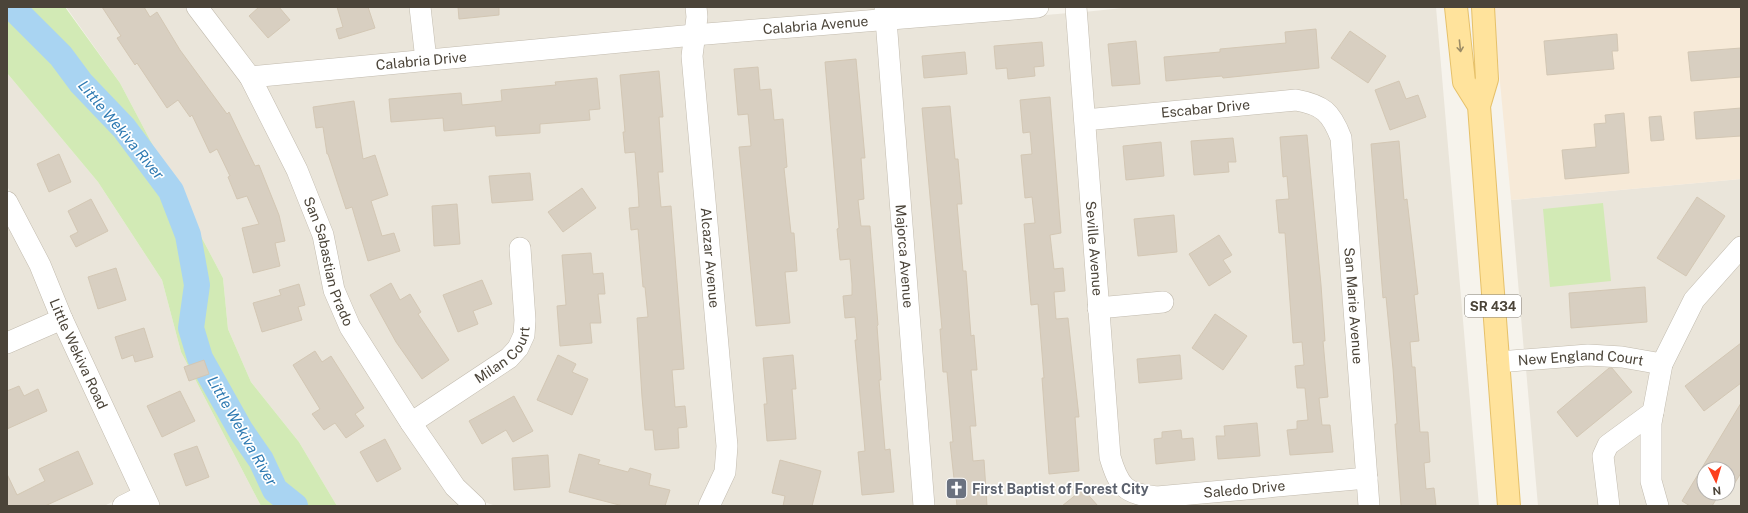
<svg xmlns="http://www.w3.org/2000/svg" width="1748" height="513" font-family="'Public Sans',sans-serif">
<rect width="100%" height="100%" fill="#f6f3ec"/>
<path fill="#eae5da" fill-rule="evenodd" d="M66,7H188L243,80L291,174L315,237L327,293L464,506H337L299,442L251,382L228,329L223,278L120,83Z
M207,7H413L418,53L253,68Z
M428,7H688L687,28L433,51Z
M703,7H878V12L703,26Z
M1132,7H1436L1479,506H1376L1329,103L1325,98L1324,100L1092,111L1084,12Z
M1069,13L1115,488L1114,492L1119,494L1122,499L1125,497L1360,487L1362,506H931L894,28Z
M879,29L917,506H718L724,493L701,43Z
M686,44L685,57L720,446L718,470L711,485L700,506H496L481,501L461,481L422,426L513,365L525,352L531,338L533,321L527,239L512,240L518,320L517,332L512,343L505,351L413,412L356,322L341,287L329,232L304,167L262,84Z
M7,73L98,182L162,280L181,352L261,506H158L47,261L7,186Z
M1295,109L1320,116L1333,140L1359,470L1157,489L1129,481L1122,470L1106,316L1171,310L1170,294L1105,299L1093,128Z
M1741,179V236L1689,294L1659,355L1524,352L1511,200Z
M7,218L52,314L7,334Z
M1741,259V506H1666L1659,480L1660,417L1663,415L1661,411L1668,373L1700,305ZM1704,469H1728V493H1704Z
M59,329L133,492L104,506H7V352Z
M1588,364L1654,371L1647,407L1604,437L1602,506H1538L1526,369Z
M1644,429L1650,506H1617L1611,457L1614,450Z"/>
<path fill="#f7ead8" d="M1493,7H1741V179L1511,200Z"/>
<path fill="#d2eab5" d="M7,7H65L120,83L223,278L228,329L251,382L299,442L337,506H261L181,352L162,280L98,182L7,73Z
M1603,203L1611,281L1550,287L1543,209Z"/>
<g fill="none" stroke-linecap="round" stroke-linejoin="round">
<path stroke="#a9d4f2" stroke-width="26" d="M12,7L61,56L81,83L124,128L171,191L188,235L197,285L191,328L200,358L241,431L261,460L275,490L295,506"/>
</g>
<path fill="#d8cfc1" stroke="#d3c7b4" d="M102,7H144L150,17L157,12L180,50L227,114L229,112L255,166L259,165L279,215L285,241L275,243L280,266L253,273L242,228L259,224L247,196L237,199L228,177L230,176L217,149L210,153L192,115L190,117L178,100L167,108L137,63L135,65L117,38L121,36Z
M259,7H279L290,20L268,38L249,16Z
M337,7H368L375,28L339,39L336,29L343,27Z
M458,7H499V15L459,19Z
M1316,29L1319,68L1223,78L1222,76L1166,81L1164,57L1220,52V49L1286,43L1285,32Z
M1350,31L1386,56L1368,83L1331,58Z
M1617,34L1618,51H1612L1614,69L1547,75L1544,41Z
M1136,41L1140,84L1112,86L1108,44Z
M1042,42L1044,66L1034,67L1035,76L1008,79L1007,68L996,69L994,46Z
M1741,48V77L1691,81L1688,52Z
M965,52L967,74L924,78L922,56Z
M856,59L865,158H861L864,199L858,200L861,226H870L878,325L877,326L881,380H879L885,450L890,449L894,492L862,495L858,452L865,451L855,340H857L855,317L845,318L843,296L852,295V284L850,259L840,260L837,229L839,228L825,62Z
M758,67L760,90L771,89L774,120L783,119L787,167L784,168L791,233H794L797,271L785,272L790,323L756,326L739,147L751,146L748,114L738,115L734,69Z
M659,71L663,117H659L663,172H658L661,207L671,206L684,369L672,370L675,407L685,406L687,427L678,428L679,448L655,450L653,430H645L642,397L637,318L648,317L645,287H643L638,229L631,230L629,208L639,207L638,189L635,152L625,153L623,132H625L620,75Z
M597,78L600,109L589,110L590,120L540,124V133L496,136L495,126L444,131L443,118L391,122L389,99L461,93L462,105L493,102L502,101L501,90L556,85L555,82Z
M1399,81L1406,99L1418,95L1426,117L1390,130L1375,90Z
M1050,97L1061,233L1050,235L1054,269L1063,268L1065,291L1054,292L1056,319L1068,318L1079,417H1075L1079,471L1049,474L1042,378H1044L1038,304L1031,305L1024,224L1035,223L1032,197L1025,198L1021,155L1032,154L1030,132L1023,133L1020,100Z
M354,101L363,159L375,155L388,195L371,201L382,236L394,233L400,251L368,261L352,207L346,209L328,154H327L323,127L316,128L313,107Z
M950,106L955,159H958L962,204H957L963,271H966L971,336L974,335L977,370H971L976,426H970L973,461L984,460L987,506H957L950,442H953L947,372H943L940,329H942L922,108Z
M1741,108V136L1696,139L1694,112Z
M1624,113L1629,173L1565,179L1562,150L1596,147L1594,124L1606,123L1605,115Z
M1661,116L1664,140L1651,141L1649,117Z
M1307,135L1321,285L1325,341H1323L1328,397L1319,398L1322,425H1330L1333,452L1290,455L1287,430L1297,429V421L1308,420L1305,388H1297L1295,366L1304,365L1302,342L1293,343L1285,233H1279L1276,200L1289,199L1287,176L1283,177L1280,137Z
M1233,138L1236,162H1228L1229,172L1194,175L1191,141Z
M1399,141L1404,200L1407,199L1418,294L1414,295L1419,341L1410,342L1412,367H1415L1420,432H1428L1430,462L1424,463L1426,489L1434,488L1436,506H1401L1395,424H1397L1393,369L1386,297L1383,298L1371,144Z
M1161,142L1164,176L1126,180L1123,146Z
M59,154L71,182L49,192L37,164Z
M530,173L533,200L492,203L489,176Z
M582,188L596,208L563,232L548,212Z
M1697,197L1725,216L1686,276L1657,258Z
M91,199L108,231L76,247L70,236L78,232L68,211Z
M457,204L460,244L434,246L432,206Z
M1174,215L1177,252L1138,256L1134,219Z
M1219,235L1232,255L1223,260L1231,272L1209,286L1189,254Z
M591,253L593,274L603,273L605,294H598L601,323H590L592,343L560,346L557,306L566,305L562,255Z
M116,268L126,300L98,309L88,277Z
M482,280L492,304L473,311L478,324L458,332L443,295Z
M391,283L400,300L410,294L421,312L418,314L449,360L422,379L396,342L370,295Z
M299,284L305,305L298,307L302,320L262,332L253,303L281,295L279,290Z
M1645,287L1647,322L1571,328L1569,293Z
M1215,314L1247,336L1223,370L1192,348Z
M144,328L153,357L135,362L133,355L122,359L115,337Z
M1741,343V383L1704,411L1685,386Z
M315,351L322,362L331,356L364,408L355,414L364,426L346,438L335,423L324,430L312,414L320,409L293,365Z
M558,355L576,364L572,372L588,379L572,415L537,400Z
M793,355L796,389H792L796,439L767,441L764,404H767L763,358Z
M1180,355L1182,379L1139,383L1137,359Z
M204,360L209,374L189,381L184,367Z
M1609,368H1612L1632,392L1577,437L1557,412Z
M19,386L24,396L38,389L47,411L7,429V391Z
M180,391L195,421L162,437L147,406Z
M514,396L533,431L513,442L506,430L482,444L469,421Z
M1741,403V473L1728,494V469H1704V493H1720L1712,506H1690L1682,501Z
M1257,423L1260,456L1218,459L1216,436H1225L1224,426Z
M1181,430L1182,439L1193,438L1195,460L1156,464L1154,439L1162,438V432Z
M385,439L401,469L377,482L360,452Z
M197,446L209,477L186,486L174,454Z
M78,451L93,484L45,506H7V474L17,495L45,481L39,469Z
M579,454L600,460L598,464L628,472L630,468L651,474L649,485L670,490L665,506H623L569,492Z
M548,455L550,487L514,490L512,458Z
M780,460L821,471L812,506H783L785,496L772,493Z
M1083,489L1098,506H1062Z"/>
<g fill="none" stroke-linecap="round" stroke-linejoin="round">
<defs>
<g id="minor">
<path id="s1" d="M197,7L250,77L297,170L323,235L334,290L350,327L411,423L455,487L475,506"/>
<path d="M420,7L426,60"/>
<path id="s2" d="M696,7L697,17L692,56L727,446L725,472L709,506"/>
<path id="s3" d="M885,7L924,506"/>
<path id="s4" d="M1076,7L1110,457C1119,487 1125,494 1157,497L1367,478"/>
<path id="s5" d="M250,77L694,35L1038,7"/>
<path id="s6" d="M1085,120L1296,100C1323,105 1331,112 1341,138L1369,506"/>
<path id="s7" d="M7,202L40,265L62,319L149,506"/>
<path d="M1098,308L1163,302"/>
<path d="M7,343L62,319"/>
<path id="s8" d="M1498,362L1588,355L1622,357L1662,364"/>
<path id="s9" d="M411,423L509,358L518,348L524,335L525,320L520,248"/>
<path d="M123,506L143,496"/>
<path d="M1609,506L1603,456L1608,445L1653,412"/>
<path d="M1658,506L1651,481V423L1662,364L1694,300L1741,247"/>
</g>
<path id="major" d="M1456,7L1464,82L1479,106
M1483,7L1487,79L1479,106L1509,506"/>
</defs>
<use href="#minor" stroke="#c2bbae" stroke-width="22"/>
<use href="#major" stroke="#e6c16a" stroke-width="24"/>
<use href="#minor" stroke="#fff" stroke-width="21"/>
<use href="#major" stroke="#ffe39c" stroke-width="22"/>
</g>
<defs><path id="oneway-shaft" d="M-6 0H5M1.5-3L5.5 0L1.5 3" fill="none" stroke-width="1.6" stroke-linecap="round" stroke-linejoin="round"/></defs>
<use stroke="#9c8c66" href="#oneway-shaft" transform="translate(1460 46) rotate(84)"/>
<defs>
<symbol id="church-square" viewBox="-11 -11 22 22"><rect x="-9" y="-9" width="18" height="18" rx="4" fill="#6b7280" stroke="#fff"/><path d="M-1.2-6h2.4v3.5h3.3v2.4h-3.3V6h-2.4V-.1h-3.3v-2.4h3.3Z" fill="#fff"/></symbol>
</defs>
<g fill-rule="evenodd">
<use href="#church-square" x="944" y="476" width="25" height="25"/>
</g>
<g text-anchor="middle" stroke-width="3.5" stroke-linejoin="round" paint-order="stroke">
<rect fill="#fff" stroke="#817c74" stroke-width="1" x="1465" y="295" width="56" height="22" rx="3"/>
<g font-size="13" font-weight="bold" fill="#4b4439">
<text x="1493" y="311">SR 434</text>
</g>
<g font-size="14" fill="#4b4439" stroke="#fff">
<text dy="5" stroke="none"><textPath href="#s5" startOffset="568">Calabria Avenue</textPath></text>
<text dy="5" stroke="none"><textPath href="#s5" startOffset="172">Calabria Drive</textPath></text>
<text dy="5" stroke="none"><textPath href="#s6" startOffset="121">Escabar Drive</textPath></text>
<text dy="5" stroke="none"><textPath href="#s4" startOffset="242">Seville Avenue</textPath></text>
<text dy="5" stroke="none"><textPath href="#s3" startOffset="250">Majorca Avenue</textPath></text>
<text dy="5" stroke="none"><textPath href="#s2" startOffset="252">Alcazar Avenue</textPath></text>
<text dy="5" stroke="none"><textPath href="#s1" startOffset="289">San Sabastian Prado</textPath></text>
<text dy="5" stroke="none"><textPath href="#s6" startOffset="443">San Marie Avenue</textPath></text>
<text dy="5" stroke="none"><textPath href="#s9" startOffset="116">Milan Court</textPath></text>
<text dy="5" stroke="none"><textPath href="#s7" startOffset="168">Little Wekiva Road</textPath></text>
<text dy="5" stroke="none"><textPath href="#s8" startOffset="83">New England Court</textPath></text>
<text dy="5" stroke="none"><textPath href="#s4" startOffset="607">Saledo Drive</textPath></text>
</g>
<g font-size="14" font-weight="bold" fill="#5b616d" stroke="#fff" text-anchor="start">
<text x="972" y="494">First Baptist of Forest City</text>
</g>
<g font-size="15" font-style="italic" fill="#2e7ab2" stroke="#fff">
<text transform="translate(121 130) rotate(50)" y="5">Little Wekiva River</text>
<text transform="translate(242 431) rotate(60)" y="5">Little Wekiva River</text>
</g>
</g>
<rect width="1748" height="513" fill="none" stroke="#4b4439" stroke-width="16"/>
<g transform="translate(1716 481) rotate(175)"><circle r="19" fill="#ffffff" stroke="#b7b4b0"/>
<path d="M0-3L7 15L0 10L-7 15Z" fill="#fc3f1d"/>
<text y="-6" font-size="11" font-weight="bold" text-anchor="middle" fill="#4b4439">N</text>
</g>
</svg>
